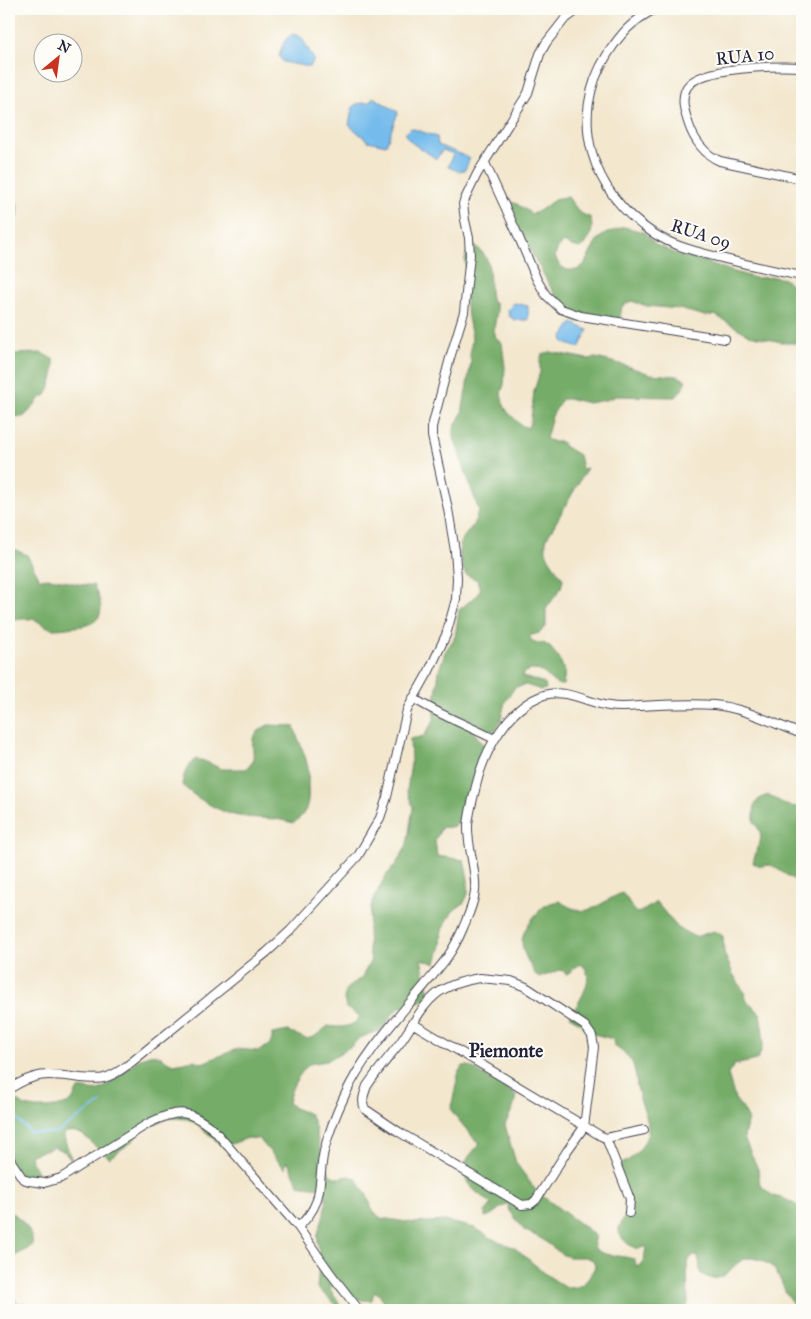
<svg xmlns="http://www.w3.org/2000/svg" width="811" height="1319" font-family="'IM FELL Great Primer',serif">
<rect width="100%" height="100%" fill="#fdfcf7"/>
<filter id="ink" filterUnits="userSpaceOnUse"><feTurbulence type="fractalNoise" baseFrequency=".02" numOctaves="2"/><feDisplacementMap in="SourceGraphic" scale="10" xChannelSelector="R" yChannelSelector="G"/><feConvolveMatrix kernelMatrix="1 2 1 2 8 2 1 2 1" color-interpolation-filters="sRGB"/></filter>
<filter id="wash" filterUnits="userSpaceOnUse"><feTurbulence type="fractalNoise" baseFrequency=".0096" numOctaves="4" result="noise"/><feDisplacementMap in="SourceGraphic" scale="20" xChannelSelector="R" yChannelSelector="G"/><feGaussianBlur stdDeviation="1.12" result="paint"/><feColorMatrix in="noise" values="0 0 0 0 0 0 0 0 0 0 0 0 0 0 0 0 0 1.4 0 .05"/><feComposite in="paint" operator="in"/></filter>
<g filter="url(#wash)">
<rect width="100%" height="100%" fill="#f3e7ce"/>
<path fill="#75ac68" stroke="#4c6752" d="M9,186C15,198 26,218 9,223Z
M564,197H568L580,213L591,218C593,232 592,239 580,248L572,246L563,242L558,248L555,256L559,265L567,270H577L584,265L598,239L605,234L624,227L644,232L657,246L662,247L680,256L694,257L731,271L755,278L775,277L785,279L791,285L802,288V343H786L749,335L715,315L705,316L679,309L647,306L631,301L622,306L620,318L618,320L577,321L573,319L552,290L529,248L523,243L506,209L509,201L517,204L532,214C546,210 549,199 564,197Z
M473,245C497,258 486,281 492,303H495L497,311L494,329L496,338L502,343L505,367L504,385L501,393L503,403L507,411L521,425L528,428L531,419L534,391L540,372V362L542,354L551,352L587,359L596,358L624,365L650,374L677,376L686,380L683,388L676,397L616,396L606,400L588,403L571,399H562L552,416L546,439L554,442H562L564,446L579,455L582,469L587,468L547,538C541,555 555,565 563,579L561,588L546,609V627L539,633L529,636L533,642L543,643L549,646L559,658L565,672L563,685C548,686 547,663 524,672L522,677L542,682L545,684L546,689L541,690L526,685L515,687L505,702L500,723L497,729L489,732L472,730L488,750C483,761 478,771 474,782C467,798 467,832 442,827L435,840L437,856L464,860L468,879V894L464,903L453,911L442,930L441,945L436,963H433L421,959L428,990L427,999L415,1003L412,1006C396,1003 390,1019 383,1030L369,1034L358,1039L353,1045L327,1061L309,1064C298,1076 291,1086 288,1103L294,1108L310,1114C316,1124 316,1137 320,1148C322,1158 327,1166 330,1175L338,1178L349,1176L356,1178L369,1199L373,1212L381,1218L413,1223L445,1221L475,1228L491,1238L515,1248L547,1275L565,1287L574,1288L584,1284L594,1269L595,1265L593,1260L585,1257H569L563,1255L542,1239L524,1230L510,1211L508,1205C499,1206 495,1215 485,1217V1212L491,1205V1203C475,1191 456,1181 468,1158C472,1152 477,1148 480,1142L475,1140L453,1113L451,1108L459,1071L463,1066H469L516,1095V1101L505,1125L516,1163L537,1192L591,1232L595,1236C586,1260 623,1253 635,1260L636,1266H639L644,1260L646,1247L645,1246L639,1249C631,1246 628,1245 623,1239C612,1226 627,1222 626,1207C625,1194 619,1181 616,1169L618,1165C631,1162 645,1146 648,1132C650,1120 640,1103 638,1091C633,1067 638,1061 614,1046L613,1039L594,1034L570,1016C578,1004 599,974 580,964L566,975L564,971L560,970L539,978C535,975 533,970 530,965C519,945 519,936 533,918C541,908 546,903 559,901C590,921 593,905 622,893C629,898 630,909 638,913L646,909L656,902L678,928L695,937L714,931L723,936L724,953L733,974L743,990L747,1000L760,1013L763,1033V1045L760,1054L757,1060L734,1065L728,1074L735,1099L743,1109L748,1118L744,1138L758,1169L760,1185L773,1196L785,1199L802,1208V1310H798C795,1306 791,1302 789,1298C783,1289 780,1275 772,1267C767,1262 758,1259 751,1258C730,1258 728,1290 701,1274C698,1268 701,1262 697,1256H694L689,1259L687,1264L688,1303L686,1310H392L385,1304L378,1293L374,1292L372,1300C358,1304 342,1289 329,1286V1288L339,1303L341,1309L317,1288C318,1278 319,1268 319,1257C319,1250 317,1241 318,1234C320,1224 333,1196 322,1189C319,1187 306,1187 299,1185L288,1162H286L285,1169L259,1139L248,1138L223,1147L197,1124L188,1119L170,1118L161,1121L142,1131L129,1144L109,1158C105,1153 101,1151 96,1147C87,1138 79,1128 64,1133V1137L72,1161L65,1152L54,1147L31,1155L30,1158L37,1172V1179C24,1180 15,1182 9,1170V1097C16,1098 19,1104 26,1106C37,1110 63,1108 72,1101L78,1089C85,1087 93,1093 101,1089C115,1083 140,1050 157,1055C163,1057 168,1063 174,1064L194,1060L202,1063L237,1049L259,1051L269,1045L272,1040V1034L288,1031L306,1039L314,1037L328,1026C341,1028 353,1028 360,1016L346,1008L344,999L346,989L362,977L371,960L369,951L368,930L372,902L385,877L396,864L406,847L408,839L413,807L407,791L411,763L410,739L424,736L434,720V708L439,671L445,652L455,637L459,610L476,596L480,590L477,580L465,574L459,552L461,541L473,525L479,511L454,438V428L462,413L471,362L470,356L472,338L466,307V279L465,259L467,251Z
M42,353L54,360C55,372 52,384 46,395C36,399 32,411 23,417L9,416V354Z
M9,547L27,555L40,579C58,575 75,587 93,585C106,609 105,625 74,627C67,628 60,629 54,629C46,628 40,621 32,619C25,618 17,620 9,620Z
M268,725L294,726C298,740 305,753 308,767C309,773 308,780 308,786C309,802 308,814 293,823C276,817 257,819 239,816C223,814 191,796 182,784C184,773 187,766 196,759L204,761L222,769H245L253,762C255,742 245,738 268,725Z
M769,795L786,805L802,808V885L771,865L761,866L753,863C756,845 768,840 754,822C754,806 753,799 769,795Z
M9,1212C18,1213 36,1236 32,1245C29,1250 15,1255 9,1259Z
M9,1276L12,1278L9,1287L17,1303H24L32,1310H9Z"/>
<path fill="#74bcec" stroke="#4b6f94" d="M294,34L302,38L314,60L310,67L283,62L279,56C282,47 284,37 294,34Z
M373,97L398,112L386,145L368,141L349,125L352,109L356,104L370,102Z
M411,128L437,137L438,145L470,158L465,170L458,171L448,167L453,154L443,150L436,159C426,150 412,147 405,134Z
M514,303L528,306V320H515L509,316L508,309Z
M572,323L588,330L579,348L564,343L562,338Z"/>
<g fill="none" stroke-linecap="round" stroke-linejoin="round">
<path stroke="#74bcec" stroke-width="2" d="M9,1111L31,1133H56L101,1103"/>
</g>
</g>
<g filter="url(#ink)">
<g fill="none" stroke-linecap="round" stroke-linejoin="round">
<defs>
<path id="minor" d="M655,9C632,21 621,33 607,55C567,118 592,194 653,233C673,246 695,251 717,257C745,264 774,271 802,276
M802,67C778,66 701,66 687,87C680,99 685,113 689,125C694,140 705,155 720,161L802,179
M485,163L517,233L537,280L546,295L561,309L581,316L725,339
M413,698C439,715 467,725 494,739
M480,978L511,981L526,987L585,1026L592,1036L594,1047L584,1127L567,1151L536,1200L531,1204L522,1205L399,1132L365,1109C361,1101 364,1094 367,1086C377,1071 389,1057 400,1043C426,1005 429,986 480,978Z
M412,1023L601,1136L606,1138L644,1130
M9,1089C38,1071 48,1074 81,1078C88,1078 97,1080 104,1078C113,1076 121,1070 128,1065L266,953L290,931L358,856L380,818L387,797L407,710L429,671L446,635L456,599L457,578L455,551L448,509L432,436V427L450,358L464,312L470,255L469,238L465,220L463,204L465,199L477,174L528,93L540,54L546,43L564,20L579,9
M606,1138L630,1199L629,1213
M9,1158L23,1179L29,1181L44,1183L61,1178L149,1123C179,1109 188,1109 214,1130L298,1227L331,1274L359,1310
M298,1227C326,1202 317,1183 324,1151C329,1132 336,1114 344,1097C361,1059 391,1025 418,993C437,970 451,957 463,928C468,916 474,904 475,891C477,871 467,847 468,825C469,813 473,799 476,786C484,751 508,707 544,695C565,688 589,703 609,706C619,708 629,707 639,706C664,705 690,703 714,705C745,708 774,724 802,734"/>
</defs>
<use href="#minor" stroke="#414051" stroke-width="10"/>
<use href="#minor" stroke="#fff" stroke-width="8"/>
</g>
</g>
<g text-anchor="middle" stroke-width="4" stroke-linejoin="round" paint-order="stroke">
<g font-size="18" fill="#22223b" stroke="#fdfcf7">
<text transform="translate(745 56) rotate(-6)" y="6">RUA 10</text>
<text transform="translate(701 234) rotate(18)" y="6">RUA 09</text>
</g>
<g font-size="19" font-weight="bold" fill="#22223b" stroke="#fdfcf7">
<text x="506" y="1057">Piemonte</text>
</g>
</g>
<rect width="811" height="1319" fill="none" stroke="#fdfcf7" stroke-width="30"/>
<g transform="translate(58 58) rotate(29)"><circle r="24" fill="#fdfcf7" stroke="#a5a5ac"/>
<path d="M0-4L9 19L0 12L-9 19Z" fill="#c8321e"/>
<text y="-8" font-size="14" font-weight="bold" text-anchor="middle" fill="#22223b">N</text>
</g>
</svg>
